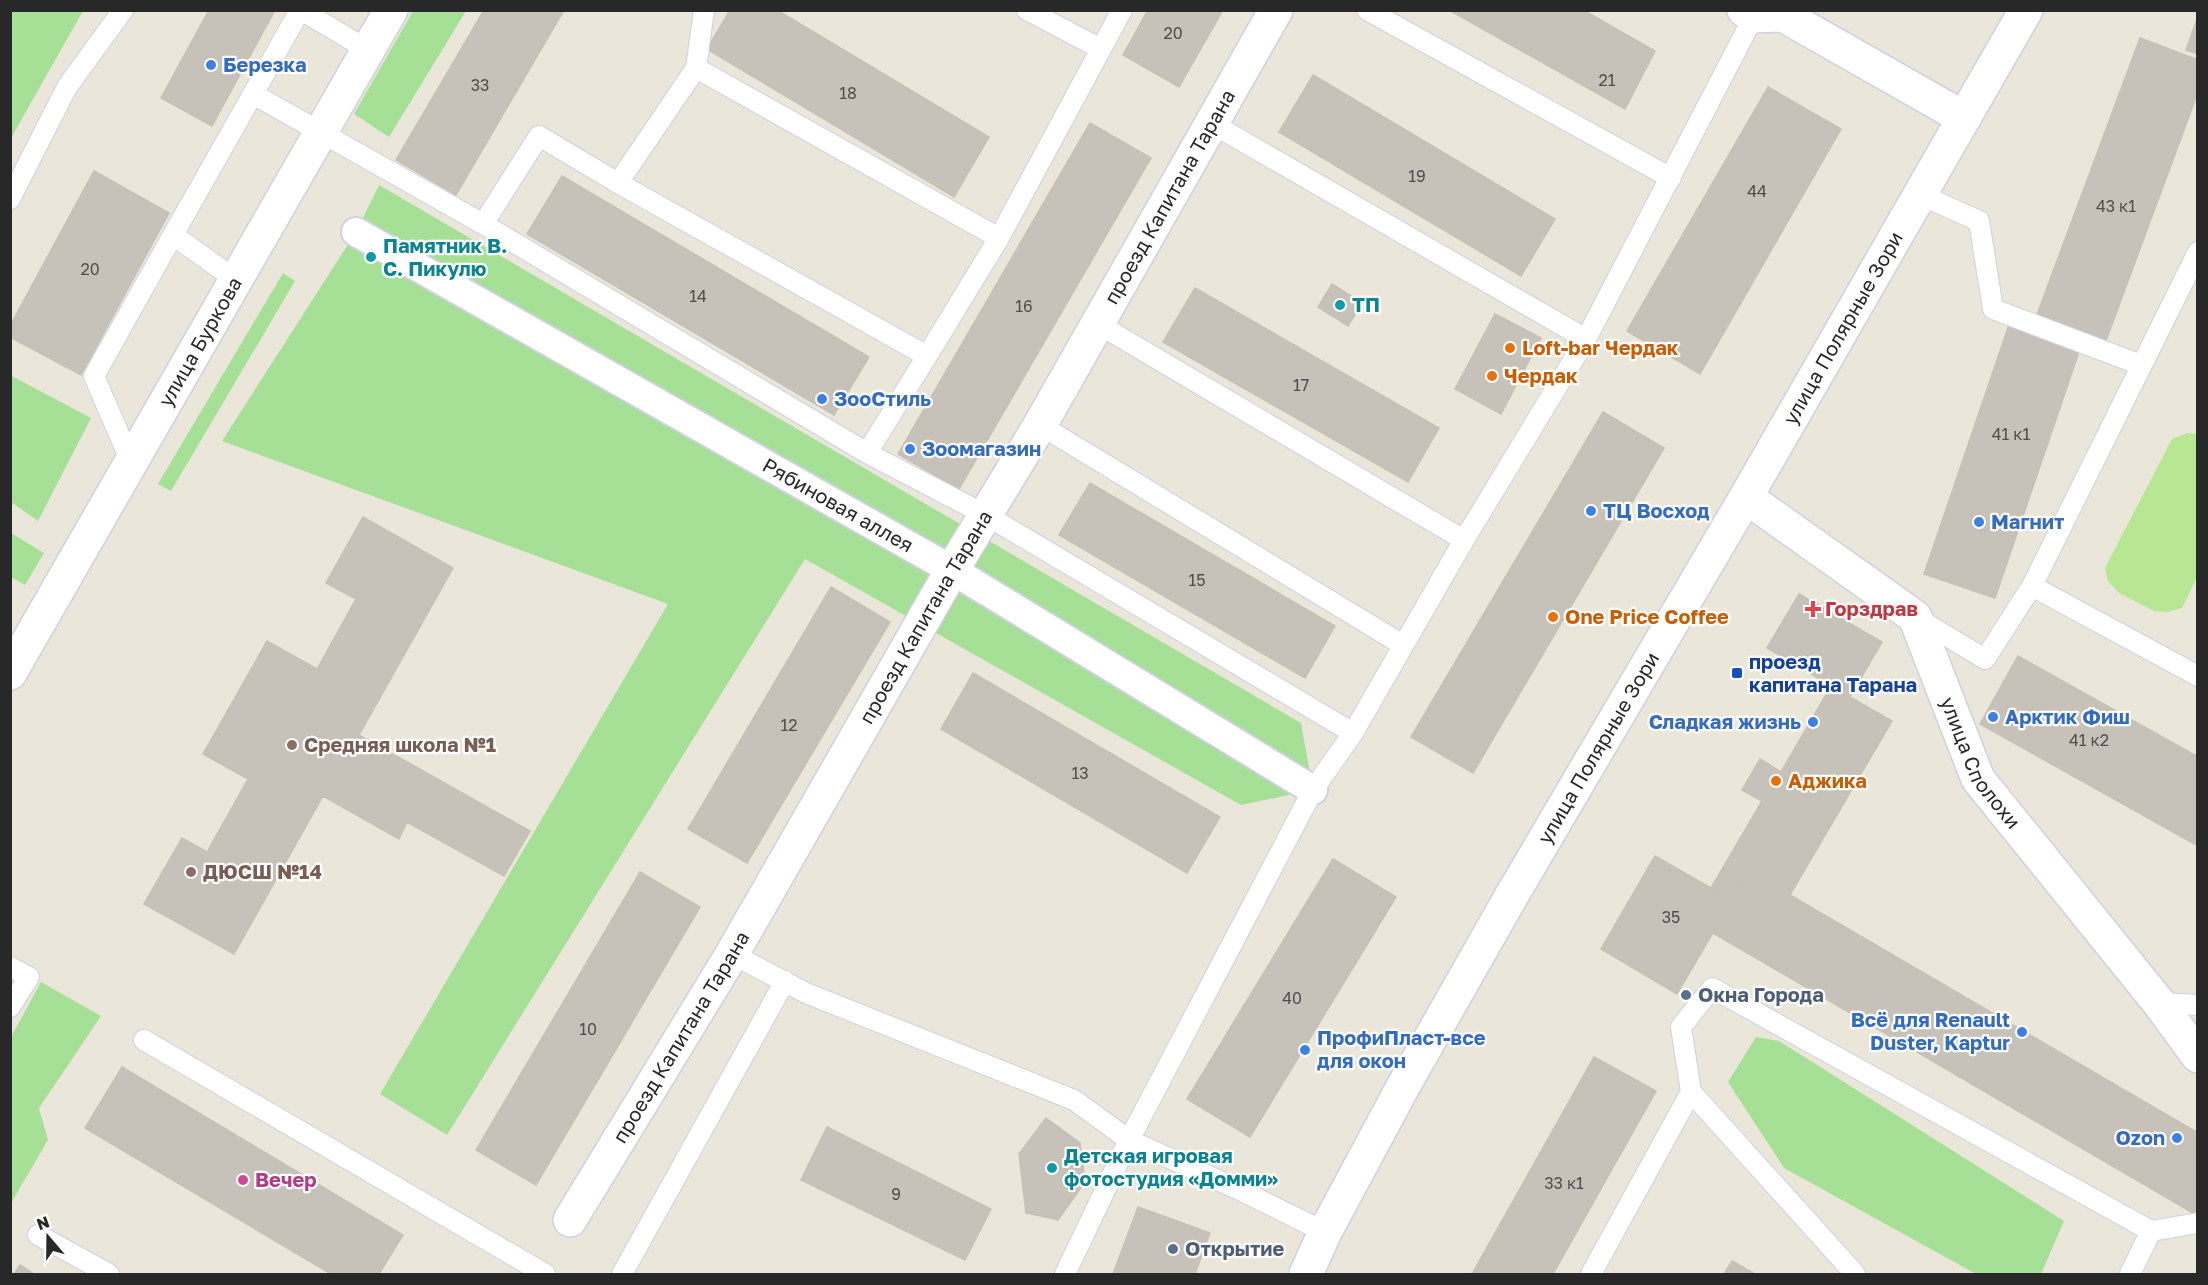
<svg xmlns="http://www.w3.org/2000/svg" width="2208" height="1285" font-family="'Golos Text',sans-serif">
<rect width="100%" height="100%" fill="#eae6da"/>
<path fill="#a6e097" d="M11,10L83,11L11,138L10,11Z
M413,11H466L389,137L354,114Z
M379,185L1301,723L1313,790L1241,805L805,559L447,1135L380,1094L668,604L222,441L356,232Z
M283,273L295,281L171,491L158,484Z
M10,375L91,418L38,521L11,502Z
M11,533L44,553L25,585L11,577Z
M41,982L101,1016L39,1108L48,1140L11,1203V1037Z
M1756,1037L1779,1041L2064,1221L2041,1274H1976L1784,1168L1728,1082Z"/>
<path fill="#b8e793" d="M2187,433L2197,434V577L2182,608L2167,612L2154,611L2119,593L2108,581L2105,568L2172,439Z"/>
<path fill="#c6c2ba" stroke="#c5c2b4" stroke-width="1.5" d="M209,10H275L212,126L161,98Z
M484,10H564L456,195L396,160Z
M730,10H777L989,137L954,197L707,49Z
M1148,10H1223L1179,87L1123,55Z
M1449,10H1583L1655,51L1625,109Z
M2198,16V54L2186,50Z
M2140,38L2198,60V92L2104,346L2035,320Z
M1313,75L1555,219L1521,276L1279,132Z
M1768,87L1841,129L1700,374L1627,331Z
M1090,123L1151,158L959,489L898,454Z
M94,171L169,213L81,375L10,337V326Z
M562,176L869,357L834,415L527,234Z
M1332,284L1362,303L1348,326L1318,307Z
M1195,288L1439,428L1408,482L1163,342Z
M1495,314L1541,338L1501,414L1455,389Z
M2010,322L2081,346L1995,598L1924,574Z
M1603,412L1664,448L1473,773L1411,737Z
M1090,483L1335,626L1305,678L1059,535Z
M363,517L453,568L359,735L530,831L504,876L407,822L399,839L323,796L234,954L144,904L182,838L207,852L248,779L203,754L267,641L317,669L356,599L326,583Z
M831,587L890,622L747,863L688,829Z
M1799,594L1882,642L1850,697L1767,648Z
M2018,656L2198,757V846L1980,724Z
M973,673L1220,817L1187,873L941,729Z
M1831,686L1892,721L1790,895L1749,871L1732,900L1711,888L1762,801L1742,790L1760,759L1781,772Z
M1655,856L1732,900L1677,994L1601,949Z
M1333,859L1396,897L1250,1137L1187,1099Z
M1749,871L2198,1133V1216L1713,933Z
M640,872L700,907L536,1185L476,1150Z
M1594,1057L1656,1091L1553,1274H1472Z
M122,1067L403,1235L379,1274H331L85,1128Z
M1046,1118L1080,1143L1085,1182L1058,1220L1026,1213L1019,1154Z
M827,1127L991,1209L965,1260L801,1180Z
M1138,1207L1210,1233L1195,1274H1113Z
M1732,1261L1755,1274H1724Z
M20,1265L34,1274H14Z"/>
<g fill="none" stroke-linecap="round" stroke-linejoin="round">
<defs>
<path id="service" d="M301,10L368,50
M704,10L696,68L999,238L927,356
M1027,10L1101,49L1122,10
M1367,10L1671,178
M253,94L300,10
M1211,123L1586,339
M618,183L696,68
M1921,195L1979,221L1993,309L2141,365
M10,199L67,87L123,10
M483,224L539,136L618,183L927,356L867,453
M173,235L253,94L483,224L867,453L986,515L1353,733L1313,790L1129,1140L1242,1191L1325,1232
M999,238L1101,49
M1098,324L1464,540
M1040,425L1403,645
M131,462L94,376L173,235L236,280
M2032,586L2198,676
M1915,617L1985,659L2032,586L2198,252
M1353,733L1464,540L1586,339L1754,16
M732,954L806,993L1074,1100L1129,1140L1065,1274
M10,967L29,977L10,1007
M2159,1003L2198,1005
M144,1040L545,1274
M1691,1092L1855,1274
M38,1235L109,1274
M622,1274L785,981
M1591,1274L1691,1092L1681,1027L1712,988L2151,1231L2198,1223
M2130,1274L2151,1231"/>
<g id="pedestrian">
<path id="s1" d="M356,232L952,570L1313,790"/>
</g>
<g id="minor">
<path d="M1744,10L1754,16L1783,15L1964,118"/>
<path id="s2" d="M1746,497L1915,617L1978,779L2159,1003L2198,1056"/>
<path id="s3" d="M570,1220L732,954L952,570L1040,425L1276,10"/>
</g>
<g id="tertiary">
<path id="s4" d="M10,673L391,10"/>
</g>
<g id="secondary">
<path id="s5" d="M1306,1274L1325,1232L1405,1083L1512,895L1746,497L2026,10"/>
</g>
</defs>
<use href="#service" stroke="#cfd0e1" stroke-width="22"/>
<use href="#pedestrian" stroke="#cfd0e1" stroke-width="32"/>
<use href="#minor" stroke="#cfd0e1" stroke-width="36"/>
<use href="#tertiary" stroke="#cfd0e1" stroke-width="36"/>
<use href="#secondary" stroke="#cfd0e1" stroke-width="36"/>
<use href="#service" stroke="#fff" stroke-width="20"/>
<use href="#pedestrian" stroke="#fff" stroke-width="28"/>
<use href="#minor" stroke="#fff" stroke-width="33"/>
<use href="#tertiary" stroke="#fff" stroke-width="33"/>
<use href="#secondary" stroke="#fff" stroke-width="33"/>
</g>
<g fill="#3f7fe0" stroke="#fff" stroke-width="2">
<circle cx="211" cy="65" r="6"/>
<circle cx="822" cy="399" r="6"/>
<circle cx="910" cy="449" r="6"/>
<circle cx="1591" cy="511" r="6"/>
<circle cx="1979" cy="522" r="6"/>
<circle cx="1993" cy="717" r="6"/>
<circle cx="1813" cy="722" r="6"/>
<circle cx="2022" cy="1032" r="6"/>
<circle cx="1305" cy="1050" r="6"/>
<circle cx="2177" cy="1138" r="6"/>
</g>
<g fill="#0f9aa8" stroke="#fff" stroke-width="2">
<circle cx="371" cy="257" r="6"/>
<circle cx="1340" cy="305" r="6"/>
<circle cx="1052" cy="1168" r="6"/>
</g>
<g fill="#e8710a" stroke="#fff" stroke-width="2">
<circle cx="1510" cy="348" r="6"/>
<circle cx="1492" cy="376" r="6"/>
<circle cx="1553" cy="617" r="6"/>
<circle cx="1776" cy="781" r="6"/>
</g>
<path fill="#e0444e" stroke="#fff" stroke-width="2" d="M1810 600h6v6h6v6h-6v6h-6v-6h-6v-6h6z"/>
<rect fill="#1a4fb4" stroke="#fff" stroke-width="2" x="1731" y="667" width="12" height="12" rx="3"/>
<g fill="#8d6e63" stroke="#fff" stroke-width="2">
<circle cx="292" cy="745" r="6"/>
<circle cx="191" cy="872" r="6"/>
</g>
<g fill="#5c6f8a" stroke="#fff" stroke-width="2">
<circle cx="1686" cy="995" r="6"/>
<circle cx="1173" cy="1249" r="6"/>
</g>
<circle fill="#d1479c" stroke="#fff" stroke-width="2" cx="243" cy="1180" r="6"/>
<g text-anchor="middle" stroke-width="4.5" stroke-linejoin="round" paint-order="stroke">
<g font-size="16" fill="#504e4c">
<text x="1173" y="39">20</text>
<text x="1607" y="86">21</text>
<text x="480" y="91">33</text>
<text x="848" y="99">18</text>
<text x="1417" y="182">19</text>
<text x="1757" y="197">44</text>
<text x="2116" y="212">43 к1</text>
<text x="90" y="275">20</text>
<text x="698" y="302">14</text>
<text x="1024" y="312">16</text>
<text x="1301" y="391">17</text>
<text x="2011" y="440">41 к1</text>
<text x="1197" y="586">15</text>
<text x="789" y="731">12</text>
<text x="2089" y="746">41 к2</text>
<text x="1080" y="779">13</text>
<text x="1671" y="923">35</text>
<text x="1292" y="1004">40</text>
<text x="588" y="1035">10</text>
<text x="1564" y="1189">33 к1</text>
<text x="896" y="1200">9</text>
</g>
<g font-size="20" font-weight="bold" fill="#366cbe" stroke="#fff" text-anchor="start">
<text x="223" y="72">Березка</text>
<text x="834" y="406">ЗооСтиль</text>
<text x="922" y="456">Зоомагазин</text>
<text x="1603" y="518">ТЦ Восход</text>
<text x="1991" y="529">Магнит</text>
<text x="2005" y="724">Арктик Фиш</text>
<text x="1801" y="729" text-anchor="end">Сладкая жизнь</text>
<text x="2010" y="1027" text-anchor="end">Всё для Renault<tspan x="2010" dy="23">Duster, Kaptur</tspan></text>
<text x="1317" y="1045">ПрофиПласт-все<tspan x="1317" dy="23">для окон</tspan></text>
<text x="2165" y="1145" text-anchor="end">Ozon</text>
</g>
<g font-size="20" fill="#282828" stroke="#fff">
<text dy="7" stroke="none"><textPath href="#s3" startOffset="1186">проезд Капитана Тарана</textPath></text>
<text dy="7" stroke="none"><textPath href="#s5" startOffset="1088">улица Полярные Зори</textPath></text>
<text dy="7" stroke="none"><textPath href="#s4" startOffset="382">улица Буркова</textPath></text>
<text dy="7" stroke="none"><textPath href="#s1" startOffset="554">Рябиновая аллея</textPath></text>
<text dy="7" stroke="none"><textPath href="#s3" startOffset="700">проезд Капитана Тарана</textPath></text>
<text dy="7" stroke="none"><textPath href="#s5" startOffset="602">улица Полярные Зори</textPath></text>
<text dy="7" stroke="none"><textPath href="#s2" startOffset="368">улица Сполохи</textPath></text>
<text dy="7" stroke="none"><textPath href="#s3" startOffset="214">проезд Капитана Тарана</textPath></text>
</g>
<g font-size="20" font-weight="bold" fill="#0d838f" stroke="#fff" text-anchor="start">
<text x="383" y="253">Памятник В.<tspan x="383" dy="23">С. Пикулю</tspan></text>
<text x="1352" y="312">ТП</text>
<text x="1064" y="1163">Детская игровая<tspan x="1064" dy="23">фотостудия «Домми»</tspan></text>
</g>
<g font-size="20" font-weight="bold" fill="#c56008" stroke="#fff" text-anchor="start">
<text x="1522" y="355">Loft-bar Чердак</text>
<text x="1504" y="383">Чердак</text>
<text x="1565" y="624">One Price Coffee</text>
<text x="1788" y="788">Аджика</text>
</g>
<g font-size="20" font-weight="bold" fill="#be3a42" stroke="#fff" text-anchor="start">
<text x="1825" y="616">Горздрав</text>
</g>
<g font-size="20" font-weight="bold" fill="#164399" stroke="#fff" text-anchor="start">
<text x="1749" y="669">проезд<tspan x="1749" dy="23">капитана Тарана</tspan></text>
</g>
<g font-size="20" font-weight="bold" fill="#785e54" stroke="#fff" text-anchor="start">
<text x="304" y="752">Средняя школа №1</text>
<text x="203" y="879">ДЮСШ №14</text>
</g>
<g font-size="20" font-weight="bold" fill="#4e5e75" stroke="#fff" text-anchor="start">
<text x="1698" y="1002">Окна Города</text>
<text x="1185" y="1256">Открытие</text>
</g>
<g font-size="20" font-weight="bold" fill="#b23c85" stroke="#fff" text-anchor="start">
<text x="255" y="1187">Вечер</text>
</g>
</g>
<rect width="2208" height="1285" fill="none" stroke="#282828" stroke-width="24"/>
<g transform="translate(48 1237) rotate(340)" stroke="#ffffff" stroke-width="4.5" paint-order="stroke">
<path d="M0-4.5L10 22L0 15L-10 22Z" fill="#282828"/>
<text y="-9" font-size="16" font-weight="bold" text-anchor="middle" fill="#282828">N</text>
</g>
</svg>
